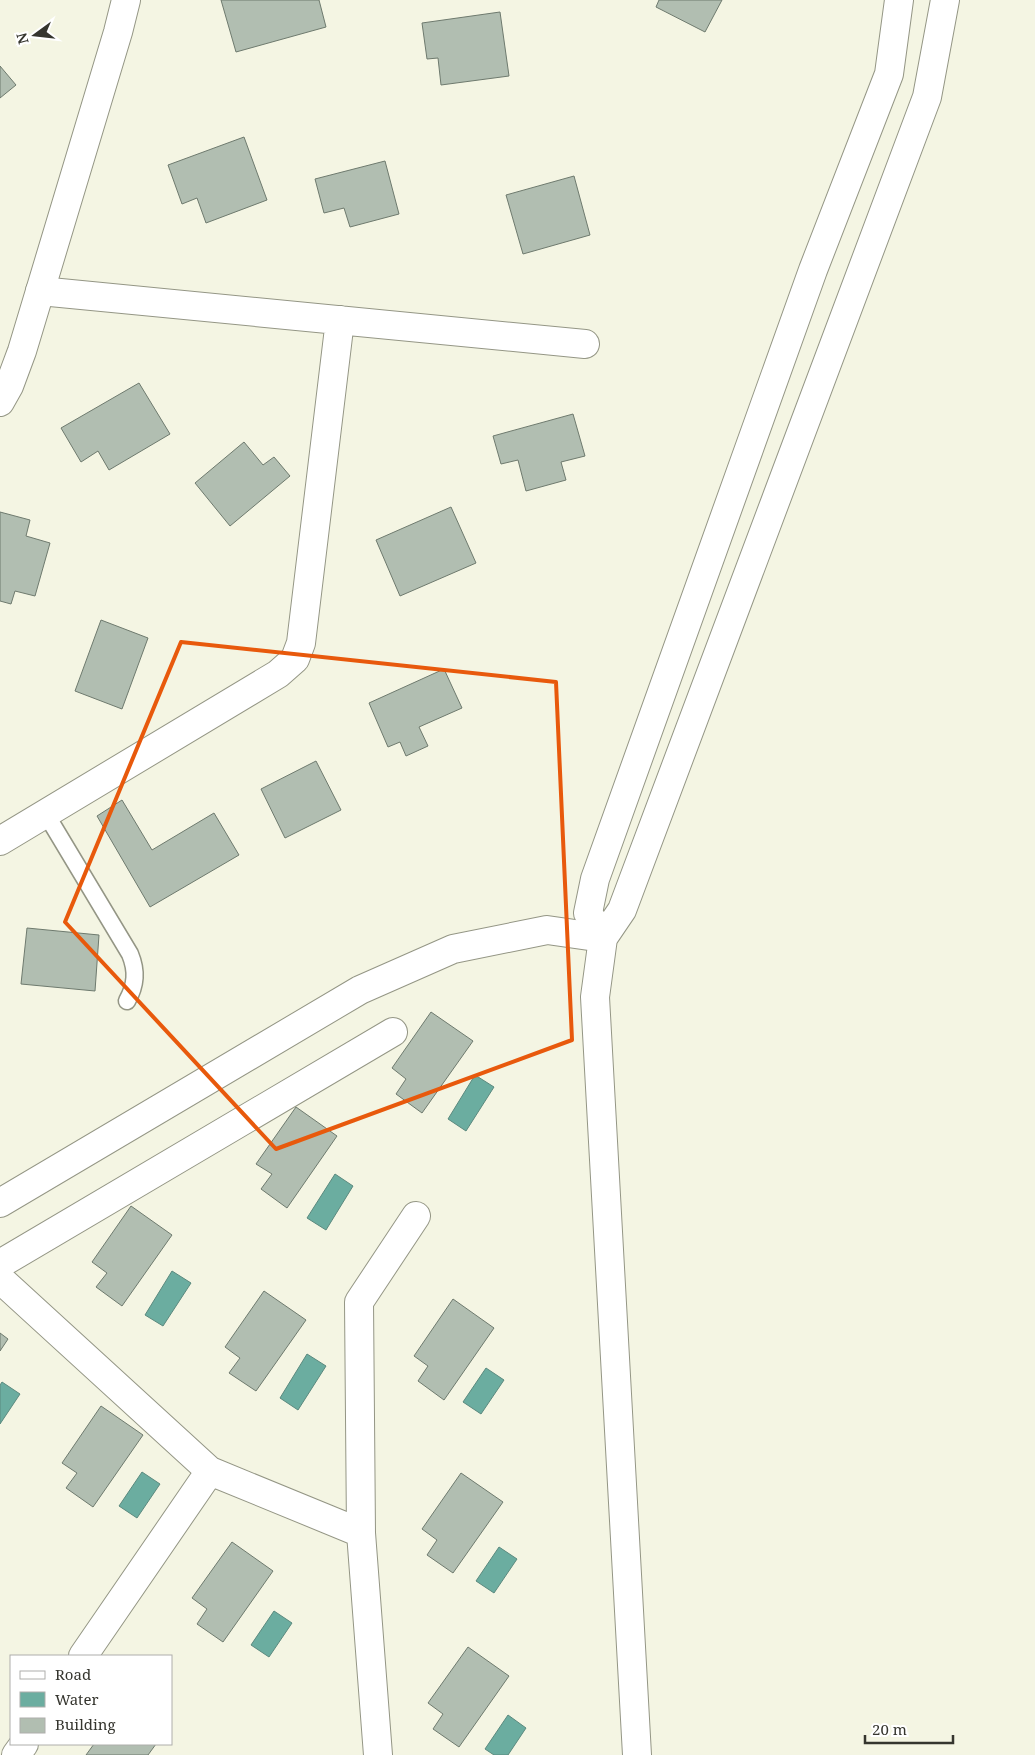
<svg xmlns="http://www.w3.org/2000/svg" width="1035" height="1755" font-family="'Noto Serif',serif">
<rect width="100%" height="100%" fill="#f4f5e3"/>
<path fill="#6bada0" stroke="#5b897e" d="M475,1075L494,1087L466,1131L448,1119Z
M335,1174L353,1186L326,1230L307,1218Z
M172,1271L191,1283L163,1326L145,1315Z
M307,1354L326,1366L298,1410L280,1398Z
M486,1368L504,1380L481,1414L463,1402Z
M2,1382L20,1394L0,1424V1385Z
M142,1472L160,1484L137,1518L119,1506Z
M499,1547L517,1559L494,1593L476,1581Z
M274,1611L292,1623L269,1657L251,1645Z
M508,1715L526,1728L508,1755H494L485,1749Z"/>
<path fill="#b1beb1" stroke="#6e7a6e" d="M221,0H319L326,27L236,52Z
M659,0H722L705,32L656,7Z
M500,12L509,76L441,85L438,58L427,59L422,23Z
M0,66L16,85L0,98Z
M244,137L267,200L206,223L197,198L182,204L168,165Z
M385,161L399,214L350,227L344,208L324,213L315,179Z
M574,176L590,235L523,254L506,195Z
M139,383L170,434L109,470L98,451L81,462L61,428Z
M573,414L585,456L561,462L566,480L526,491L518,460L501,464L493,436Z
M244,442L263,465L274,457L290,476L230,526L195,483Z
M451,507L476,563L400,596L376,540Z
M0,512L30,520L26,536L50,543L35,596L15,591L11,604L0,601Z
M101,620L148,638L122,709L75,691Z
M444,669L462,708L419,727L428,746L406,756L400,742L388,747L369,703Z
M316,761L341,810L285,838L261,789Z
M122,800L152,850L214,813L239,855L150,907L97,816Z
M27,928L99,935L95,991L21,984Z
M431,1012L473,1041L422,1113L396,1094L406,1079L392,1068Z
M296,1107L337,1136L287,1208L261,1189L272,1174L256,1164Z
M131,1206L172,1235L122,1306L96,1287L107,1273L92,1262Z
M264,1291L306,1320L256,1391L229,1373L240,1358L225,1347Z
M453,1299L494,1328L444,1400L418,1381L428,1366L414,1356Z
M0,1333L8,1339L0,1351Z
M101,1406L143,1435L93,1507L66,1488L77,1473L62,1463Z
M461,1473L503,1502L453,1573L427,1555L437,1540L422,1529Z
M232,1542L273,1571L223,1642L197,1624L207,1609L192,1598Z
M468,1647L509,1676L459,1747L433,1729L443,1714L428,1703Z
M94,1744H156L148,1755H86Z"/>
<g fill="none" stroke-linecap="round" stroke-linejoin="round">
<defs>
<path id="lane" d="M46,814L130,954C137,971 136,985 127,1001"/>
<path id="street" d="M40,291L585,344
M0,841L278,674L295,659L301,643L340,320
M0,1203L360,990L453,949L547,930L603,938
M0,1264L393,1032
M0,1279L210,1471L361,1533L378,1755
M361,1533L359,1302L416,1216
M83,1656L210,1471
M16,1755L24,1744"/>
<path id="secondary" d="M0,402L9,386L22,351L118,32L126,0
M603,938L588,913L595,879L813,270L889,74L899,0
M637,1755L595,997L603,938L622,910L927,97L945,0"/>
</defs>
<use href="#lane" stroke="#949685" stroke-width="19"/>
<use href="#street" stroke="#949685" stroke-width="30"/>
<use href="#secondary" stroke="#949685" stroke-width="30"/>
<use href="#lane" stroke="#fff" stroke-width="16"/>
<use href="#street" stroke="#fff" stroke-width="28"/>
<use href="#secondary" stroke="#fff" stroke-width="28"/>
</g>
<path fill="none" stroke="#e8590c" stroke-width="4" stroke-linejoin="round" d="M181,642L556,682L572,1040L276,1149L65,922Z"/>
<rect x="10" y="1655" width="162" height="90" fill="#ffffff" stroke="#aeaeab"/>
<rect x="20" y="1671" width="25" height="8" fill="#ffffff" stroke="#aeaeab"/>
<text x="55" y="1680" font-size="15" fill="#35352e">Road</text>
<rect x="20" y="1692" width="25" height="15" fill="#6bada0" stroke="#aeaeab"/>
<text x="55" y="1705" font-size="15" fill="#35352e">Water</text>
<rect x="20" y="1718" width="25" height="15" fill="#b1beb1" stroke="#aeaeab"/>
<text x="55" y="1730" font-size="15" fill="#35352e">Building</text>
<g transform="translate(35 35) rotate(255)" stroke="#ffffff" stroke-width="4" paint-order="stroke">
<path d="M0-4L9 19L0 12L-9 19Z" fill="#35352e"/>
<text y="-8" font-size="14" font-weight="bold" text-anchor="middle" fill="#35352e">N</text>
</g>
<path d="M865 1735v8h88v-8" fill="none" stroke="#35352e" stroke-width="2.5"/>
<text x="872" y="1735" font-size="15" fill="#35352e" stroke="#ffffff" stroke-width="4" paint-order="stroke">20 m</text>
</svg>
